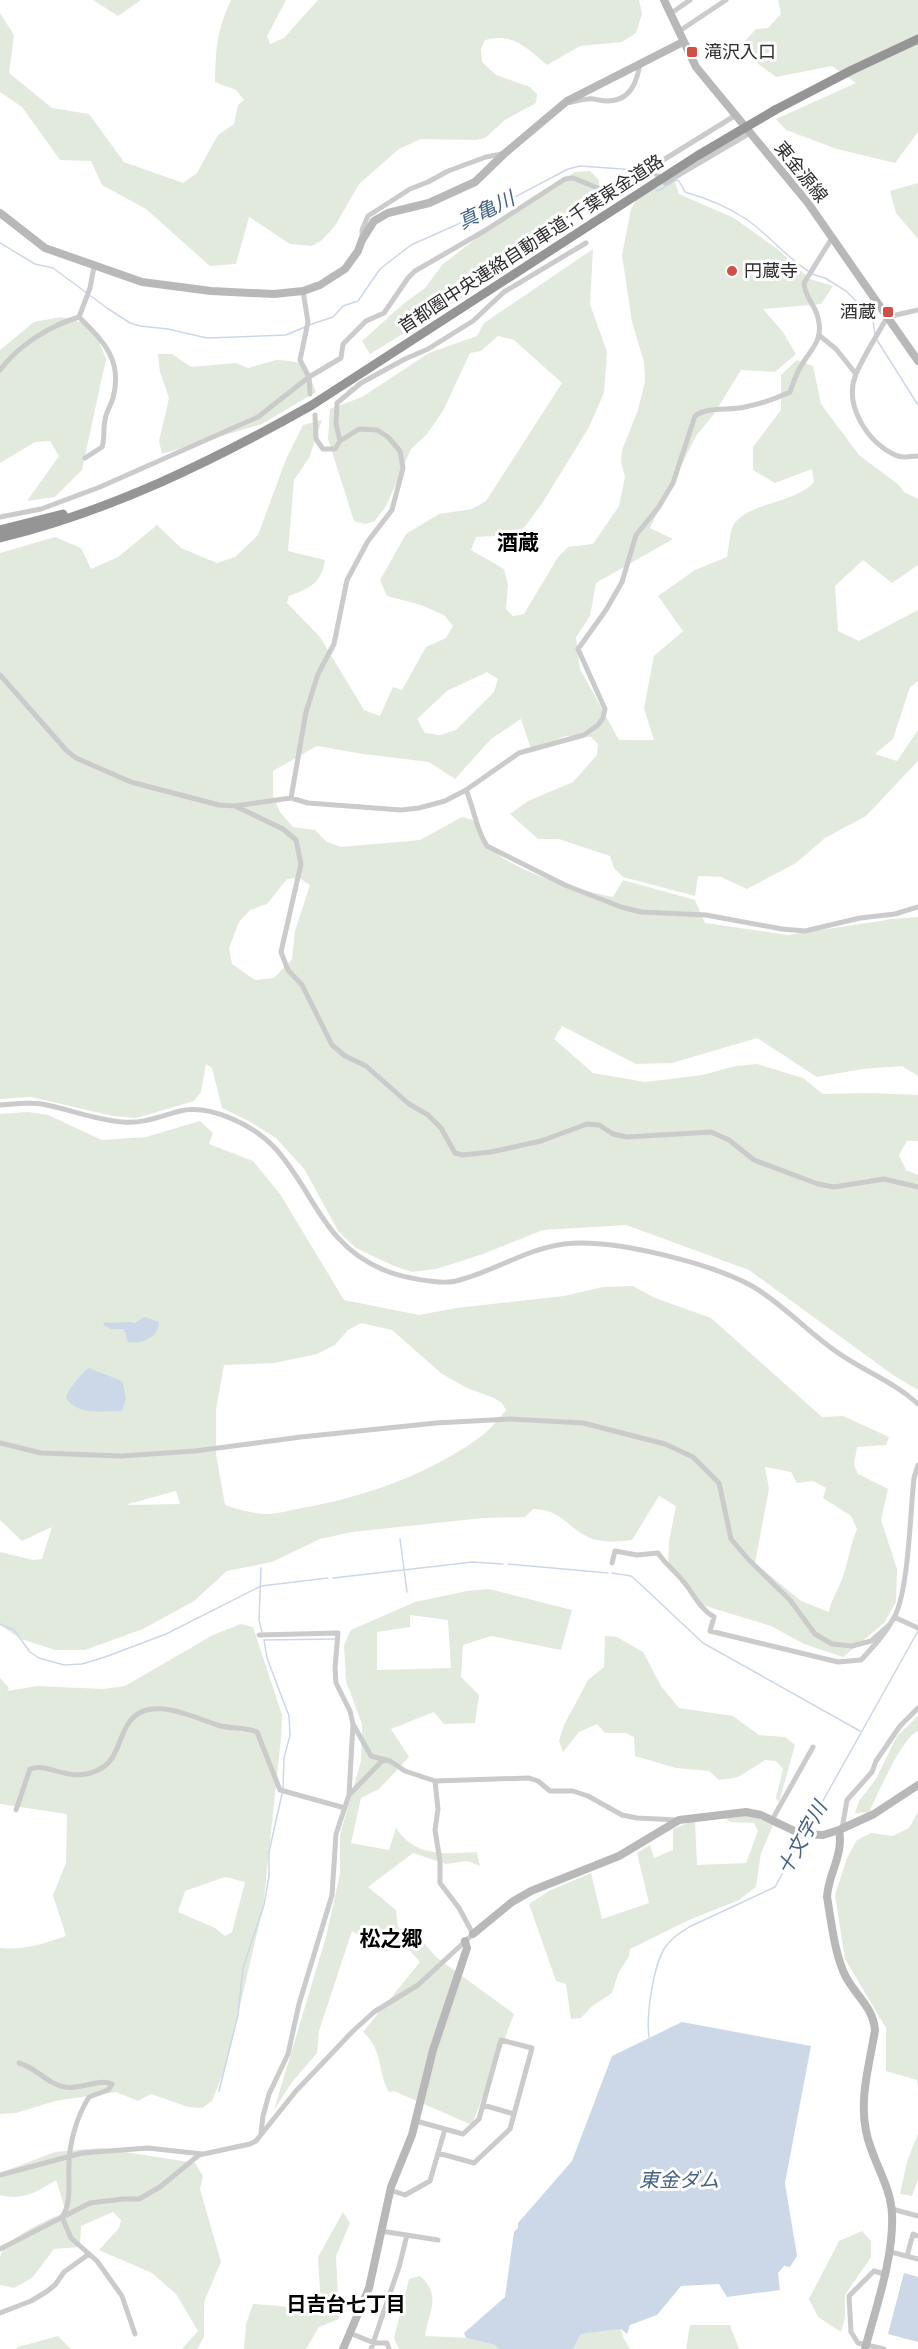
<svg xmlns="http://www.w3.org/2000/svg" width="918" height="2349" font-family="Manrope,'Noto Sans JP',sans-serif">
<rect width="100%" height="100%" fill="#fff"/>
<path fill="#e2eadd" fill-rule="evenodd" d="M93,0H141L118,16Z
M231,0H286L267,36L270,44L284,38L318,0H639L642,14L636,33L622,42L580,46L547,65C527,48 513,32 485,40L481,49L482,62L496,75L530,87L537,94L536,103L505,120L485,138L475,140L421,139L399,149L359,184L335,226L322,240L312,246L290,244L249,217L236,264L210,266L146,209L102,185L91,161L60,160L22,107L0,92V13L14,35L9,73L52,108L89,114L124,162L183,183L197,173L218,135L234,124L238,105L244,100L236,90L215,82C216,47 216,33 231,0Z
M778,0H918V132L895,163L837,149L786,130L776,119L856,83L832,66L776,77C760,65 750,61 745,41L756,29L768,28L781,14Z
M590,171L599,180V193L494,278L370,354L362,341L402,305L425,288L443,264L494,225L575,172Z
M671,172L679,194L734,218L776,248L810,279L833,286L821,304L763,309L783,332L796,354L775,372L741,370L714,414L696,436L650,528L673,539L596,583L590,616L576,637L580,669L619,740H654L644,708L654,656L683,631L658,596L695,570L727,557C729,548 729,537 732,528C743,502 794,505 814,482L812,469L775,483L753,470V447L781,410V375L797,360L813,366L821,404L859,455L899,485L904,492L918,499V565L892,583L863,560L835,586L838,631L859,641L918,610V681L910,687L893,739L875,754L897,761L918,730V761L866,816L825,838L796,863L747,889L721,877L698,876L695,896L623,877L614,868L610,856L559,839H538L510,814L528,801L573,782L597,755L598,744L591,737L566,736L531,749L521,719L491,739L455,779L429,762L363,754L317,746L273,771V796L280,812L293,827L315,830L327,842L341,847L420,840L462,817L476,821C480,828 483,839 489,846C510,871 581,891 613,897L623,880L695,900L705,923L788,935L893,919L918,917V1076L902,1066L863,1069L817,1077L757,1038L672,1063L636,1064L562,1026L554,1039L593,1073L645,1082L703,1075L735,1066L757,1064L803,1078L823,1094L871,1093L918,1095V1141H907L899,1155L906,1170L918,1175V1390L893,1375L749,1270L626,1225L543,1230L483,1254L436,1269L412,1272L394,1266L356,1248L338,1231L305,1170L276,1138L247,1120L222,1108L212,1068L206,1064L201,1092L194,1101L136,1118L113,1116L31,1097L0,1099V553L55,537L81,548L91,569L118,557L157,525L181,548L217,563L235,557L258,535L286,459L303,425L322,420L309,458L294,480L288,551L325,560C321,584 310,588 289,596L287,603L320,637L364,710L380,716L393,687L402,690L426,647L446,638L453,626L444,615L421,605L387,596L380,580L406,534L439,514L472,509L486,501L562,383L514,340L498,336L481,351L470,353L443,411L427,434L411,449L386,506L375,521L365,524L354,521L328,439L330,409L362,397L429,353L477,336L484,323L593,249L590,304L607,352L604,393L589,427L543,502L524,528L495,536L476,537L471,550L504,569L508,585L506,609L513,616L524,614L558,557L568,547L593,544L619,506L625,477L621,462L622,450L638,410L645,381L644,362L632,322L622,255L631,209L642,191ZM487,672L498,679L494,692L456,730L440,735L425,733L417,719L447,691ZM299,878L310,885L295,931L292,959L274,978L255,980L232,964L229,948L239,922L250,910L267,904L287,879Z
M918,183V239L896,213L890,191Z
M61,317L87,324L97,337L106,359L82,470L55,497L27,501L59,456L50,441L35,442L0,463V350L34,322Z
M158,354H172L191,367L236,363L248,368L276,360L291,361L299,363L309,374L316,392L262,424L162,454L159,441L169,398L160,372Z
M28,1112L48,1115L102,1140L146,1137L200,1121L213,1133L209,1144L253,1161L280,1194L344,1300L419,1315L456,1308L564,1296L603,1287L633,1286L655,1298L711,1318L822,1417L843,1416L889,1437L886,1445L857,1447L854,1465L858,1474L888,1489L881,1520L897,1569L896,1602L884,1623L843,1657L804,1644L771,1626L702,1605L668,1565L669,1541L676,1506L659,1496L632,1540C619,1542 597,1543 586,1536C564,1524 561,1510 533,1509L525,1517L483,1518L352,1532L320,1539L272,1562L227,1571L194,1601L143,1629L85,1650H55L21,1639L0,1625V1552L33,1560L42,1559L52,1527L22,1541L0,1520V1114ZM361,1323L392,1330L442,1374L467,1388L494,1398L502,1403L506,1410C499,1418 492,1428 484,1434C433,1473 365,1497 302,1508C291,1510 280,1513 270,1514C254,1514 240,1510 225,1505L216,1454V1410L224,1365L274,1363L317,1354L335,1345L348,1330ZM765,1467L791,1472L797,1483L813,1481L826,1488L823,1498L851,1516L857,1529C850,1545 849,1560 843,1576C839,1589 831,1599 829,1612L801,1601L755,1563L769,1489ZM176,1491L180,1504L128,1505V1504Z
M489,1589L572,1610L561,1650L491,1636L463,1645L461,1677L479,1695L475,1723L444,1724L434,1712L391,1729L409,1757L379,1789L361,1798L351,1843L389,1850L396,1828C415,1857 445,1854 477,1852L480,1866L467,1861L446,1864L413,1853L368,1887L396,1910L398,1927L424,1943L436,1957L514,2014L472,2125L394,2091L389,2092C377,2072 384,2051 363,2032L420,1962L401,1941L386,1952L352,1931L319,2031L317,2053L292,2082L274,2110L326,1937L340,1874V1835L361,1761L362,1724L346,1681L344,1645L351,1630L415,1602L467,1591ZM410,1615L448,1620L451,1668L377,1670V1632L410,1627Z
M241,1624L253,1627L282,1715L281,1738L263,1908L226,2065L212,2101L202,2108L188,2107L151,2094L138,2101L116,2092L55,2101L16,2113L0,2114V1948C24,1950 44,1944 66,1936L53,1895L66,1863L67,1814L0,1804V1678L9,1688L7,1691L37,1686L103,1689L125,1686L213,1635ZM225,1877L245,1882L232,1932L225,1936L215,1928L178,1912L185,1891Z
M605,1636L617,1637L643,1652L661,1686L679,1708L733,1716L759,1735L785,1737L795,1745L779,1802L776,1798L783,1769L776,1761L765,1760L738,1777L719,1780L709,1771L676,1768L635,1756L634,1737L626,1733H605L597,1724L579,1732L563,1752L559,1741L564,1725L588,1680L604,1667Z
M918,1716V1731C902,1737 877,1796 869,1812L855,1813L859,1801L876,1779L897,1736Z
M918,1812V2088L917,2080L886,2071V2028L845,1959L835,1895L847,1858L857,1840L871,1833L893,1836L909,1828Z
M750,1815L773,1825L761,1853L756,1887L739,1900L689,1920L630,1949L629,1956L618,1974L612,1993L591,2007L581,2018L571,2019L566,1984L556,1981L529,1904L549,1891L591,1873L602,1919L649,1903L637,1853L650,1845L654,1858L673,1850V1829L695,1820L697,1865L746,1863L758,1831L754,1823L730,1822L724,1817Z
M918,2133V2180L912,2196L900,2194L907,2162Z
M100,2148L195,2163L203,2176L200,2189L221,2262L204,2302V2337L197,2349H182L198,2331L176,2294L152,2273L99,2250L119,2228L121,2220L113,2212L81,2226L80,2247L54,2249L32,2278L14,2288L0,2285C0,2277 0,2265 0,2257C5,2238 49,2219 66,2212L56,2180C37,2192 23,2201 0,2195V2173L55,2152Z
M343,2212L350,2223L336,2256L339,2319L319,2327L306,2349H244L246,2324L253,2304C278,2305 296,2310 321,2307L318,2257Z
M862,2231L871,2241V2257L845,2295V2318L841,2332L818,2317L809,2299L839,2241Z
M420,2276C442,2295 429,2311 425,2336L466,2338L495,2345L498,2349H399L394,2338L409,2279Z
M690,2325H730L739,2349H686Z
M621,2329L623,2337L630,2349H573L581,2334Z
M58,2336L71,2349H16L18,2347Z"/>
<path fill="#ccd8e7" d="M144,1317L159,1322C159,1337 141,1345 128,1342L124,1329H111L103,1325L105,1322C115,1325 124,1320 135,1323Z
M89,1368L122,1381L126,1398L122,1411C103,1411 78,1416 66,1398C67,1391 83,1371 89,1368Z
M682,2022L811,2046L785,2183L797,2256L790,2267L784,2266L778,2273L780,2290L727,2297L719,2284L681,2286L657,2315L630,2325L627,2334L621,2329L581,2334L573,2349H498L495,2345L466,2338L464,2333L505,2297L514,2232L518,2228V2223L572,2161L612,2056Z
M904,2273L918,2277V2342L888,2334Z"/>
<g fill="none" stroke-linecap="round" stroke-linejoin="round">
<path stroke="#ccd8e7" stroke-width="1.5" d="M653,187L658,191L676,180L679,181L685,192C706,198 728,207 746,219C768,234 785,256 808,271
M0,243L35,264L53,268L107,308L130,323L140,326L168,329L207,338L286,335L305,327
M812,274L825,278L846,291L870,315L873,320L875,335
M309,325L333,317L343,306L358,301L380,269L411,245L492,209L568,169L580,166L636,170L640,173
M877,340L918,405
M400,1539L407,1592
M508,1564L608,1573
M261,1568L259,1620L262,1632
M612,1573L631,1576L638,1582L703,1643L860,1731
M333,1578L473,1562L503,1564
M0,1624L14,1630L30,1652L39,1658L64,1665L82,1664L105,1657L166,1634L261,1586L328,1578
M283,1789L284,1758L290,1735L289,1716L267,1658L264,1640L335,1639
M806,1831L918,1631
M649,2037C646,2016 653,1968 664,1949C670,1939 680,1933 689,1927L775,1887L802,1838
M219,2091L238,2015L243,1968L264,1905L269,1876V1852L282,1794"/>
<path stroke="#cbcbcb" stroke-width="5" d="M670,14L690,0
M678,32L726,0
M564,103C573,103 580,99 588,99C594,98 600,101 607,101C630,101 637,83 640,63
M651,169L665,183L750,133
M362,239V230L368,216L410,189L428,182L448,171L486,157L502,154
M303,291L308,322L300,360L309,377L310,394
M918,310L887,317C877,336 864,355 856,374C843,406 868,442 895,455C903,459 910,456 918,456
M79,317C104,342 123,360 113,398C111,405 106,412 105,420C103,429 105,438 102,447L85,458
M79,317L90,288L94,267
M820,336L836,349L856,374
M0,370C19,345 49,326 79,317
M340,441L336,424L337,403L361,383L405,359L428,349L473,321L504,292L586,243
M0,517L41,509L100,487L258,417L309,377L341,358L343,344L366,321L384,313L408,278L415,271L486,230L565,179L573,178L610,193L736,115
M0,675L67,751L76,758L131,782L219,805L235,806L291,798L308,803L401,810L419,808L445,801L466,790L519,753L584,735L598,725L603,718L605,709L578,649L606,610L622,582L636,535L658,508L673,483L695,416C709,406 729,411 745,407C761,404 775,399 790,392C793,383 796,374 801,366C811,349 824,340 818,318C816,306 804,296 804,283L832,238
M466,790C474,808 476,830 487,846L565,885L621,907L641,912L706,915L782,929L805,931L860,918L895,914L918,907
M291,798L306,712L318,674L334,644L347,580L368,541L392,510L403,468L400,451L388,437L377,430L359,429L340,441L335,449H323L316,439L315,415
M237,807L283,829L296,840L301,864L281,952L288,970L302,985L332,1045L345,1056L366,1066L409,1104L428,1115L441,1128L455,1153L463,1155L491,1152L541,1141L587,1124L599,1125L613,1134L627,1137L711,1132L729,1140L754,1160L818,1184L834,1187L884,1179L918,1187
M0,1105C13,1104 28,1102 42,1104C69,1109 95,1120 123,1122C143,1124 161,1116 180,1111C210,1104 253,1125 274,1147C314,1190 322,1245 384,1270C400,1277 439,1285 456,1281C493,1272 526,1249 564,1244C612,1238 710,1263 752,1286C780,1302 804,1328 830,1347C858,1369 892,1380 918,1404
M0,1443L41,1453L121,1456L195,1451L301,1437L436,1423L510,1419L583,1423L665,1444L693,1457L719,1483L731,1539L748,1559L790,1600L815,1634L832,1644L852,1646L871,1641L889,1625
M612,1563L615,1551L637,1555L658,1553C665,1564 675,1571 683,1581C694,1594 699,1608 714,1617L710,1631L838,1662L861,1660C874,1646 886,1633 895,1616C909,1586 910,1514 914,1478L918,1465
M894,1617L918,1628
M259,1635L338,1633L335,1668L336,1683L350,1711L353,1724L371,1756L390,1761L405,1771L435,1781L529,1778L538,1781L550,1791H573L588,1796L622,1815L637,1818L678,1820
M349,1795L383,1760
M16,1810L30,1769C48,1762 69,1783 96,1771C118,1762 117,1741 128,1724C148,1692 195,1719 221,1726C233,1729 245,1727 257,1732L280,1790L345,1808
M772,1820L813,1747
M842,1829L847,1800L872,1772L876,1761L900,1726L918,1708
M19,2063C37,2068 47,2084 65,2087C80,2090 99,2078 112,2084L108,2090L89,2097C77,2116 69,2143 69,2166C68,2181 72,2203 62,2217L71,2238L97,2261L122,2296L135,2334
M483,2105L514,2114
M416,2121L463,2134L479,2119L501,2040L532,2048L510,2129L474,2163L438,2153
M261,2132L263,2116L269,2094L288,2054L299,2004L332,1895L336,1834L349,1795L353,1724
M0,2175L82,2153L148,2148L202,2154
M390,2190L405,2195L430,2181L445,2129
M892,2209L918,2216
M381,2231L438,2240
M0,2249L90,2203L123,2199H139L160,2187L199,2155L250,2144L256,2141L296,2091L353,2031L374,2012L418,1985L473,1934L459,1908L440,1883V1861L435,1830L438,1809L435,1781
M891,2252L918,2259
M907,2256L913,2234L918,2236
M884,2274L874,2271L849,2296L851,2332L858,2343L884,2349
M0,2313L31,2301L46,2292L55,2285L64,2272L89,2254
M350,2333L374,2343H387L389,2349
M371,2349L399,2267L407,2235"/>
<path stroke="#b8b8b8" stroke-width="8" d="M664,0L696,67L808,203L918,361
M0,213L45,248L142,282L211,291L274,294L303,291L320,285L345,269L358,251L362,240L374,221L388,213L429,203L475,182L504,154L567,101L683,42
M839,1830C844,1855 828,1874 827,1897C831,1920 835,1957 846,1977C856,1996 873,2007 875,2030C870,2062 859,2098 866,2131C871,2159 891,2185 892,2214C894,2257 876,2307 865,2349
M473,1934L512,1902L531,1891L619,1856L679,1820L746,1812L761,1815L801,1834L823,1835L839,1830L874,1814L918,1785
M343,2349L369,2288L391,2187L412,2135L433,2050L467,1948L465,1941"/>
<path stroke="#959595" stroke-width="9" d="M775,110L852,70L918,39
M0,530L63,514
M0,538C111,511 213,461 312,405L593,223"/>
<path stroke="#959595" stroke-width="9" d="M593,223L697,156L775,110"/>
</g>
<g fill="#d14f44" stroke="#fff" stroke-width="2">
<rect x="686" y="46" width="12" height="12" rx="3"/>
<circle cx="732" cy="271" r="6"/>
<rect x="882" y="306" width="12" height="12" rx="3"/>
</g>
<g text-anchor="middle" stroke-width="6" stroke-linejoin="round" paint-order="stroke">
<g font-size="18" fill="#2e2e2e" stroke="#fff" text-anchor="start">
<text x="704" y="58">滝沢入口</text>
<text x="744" y="277">円蔵寺</text>
<text x="876" y="318" text-anchor="end">酒蔵</text>
</g>
<g font-size="18" fill="#2e2e2e" stroke="#fff">
<text transform="translate(801 172) rotate(51)" y="6">東金源線</text>
<text transform="translate(531 244) rotate(-33)" y="6">首都圏中央連絡自動車道;千葉東金道路</text>
</g>
<g font-size="20" font-style="italic" fill="#456387" stroke="#fff">
<text transform="translate(486 210) rotate(-26)" y="7">真亀川</text>
<text transform="translate(802 1838) rotate(-61)" y="7">十文字川</text>
<text x="679" y="2187">東金ダム</text>
</g>
<g font-size="20" font-weight="bold" fill="#000" stroke="#fff">
<text x="346" y="2311">日吉台七丁目</text>
</g>
<g font-size="21" font-weight="bold" fill="#000" stroke="#fff">
<text x="518" y="550">酒蔵</text>
<text x="391" y="1946">松之郷</text>
</g>
</g>
</svg>
